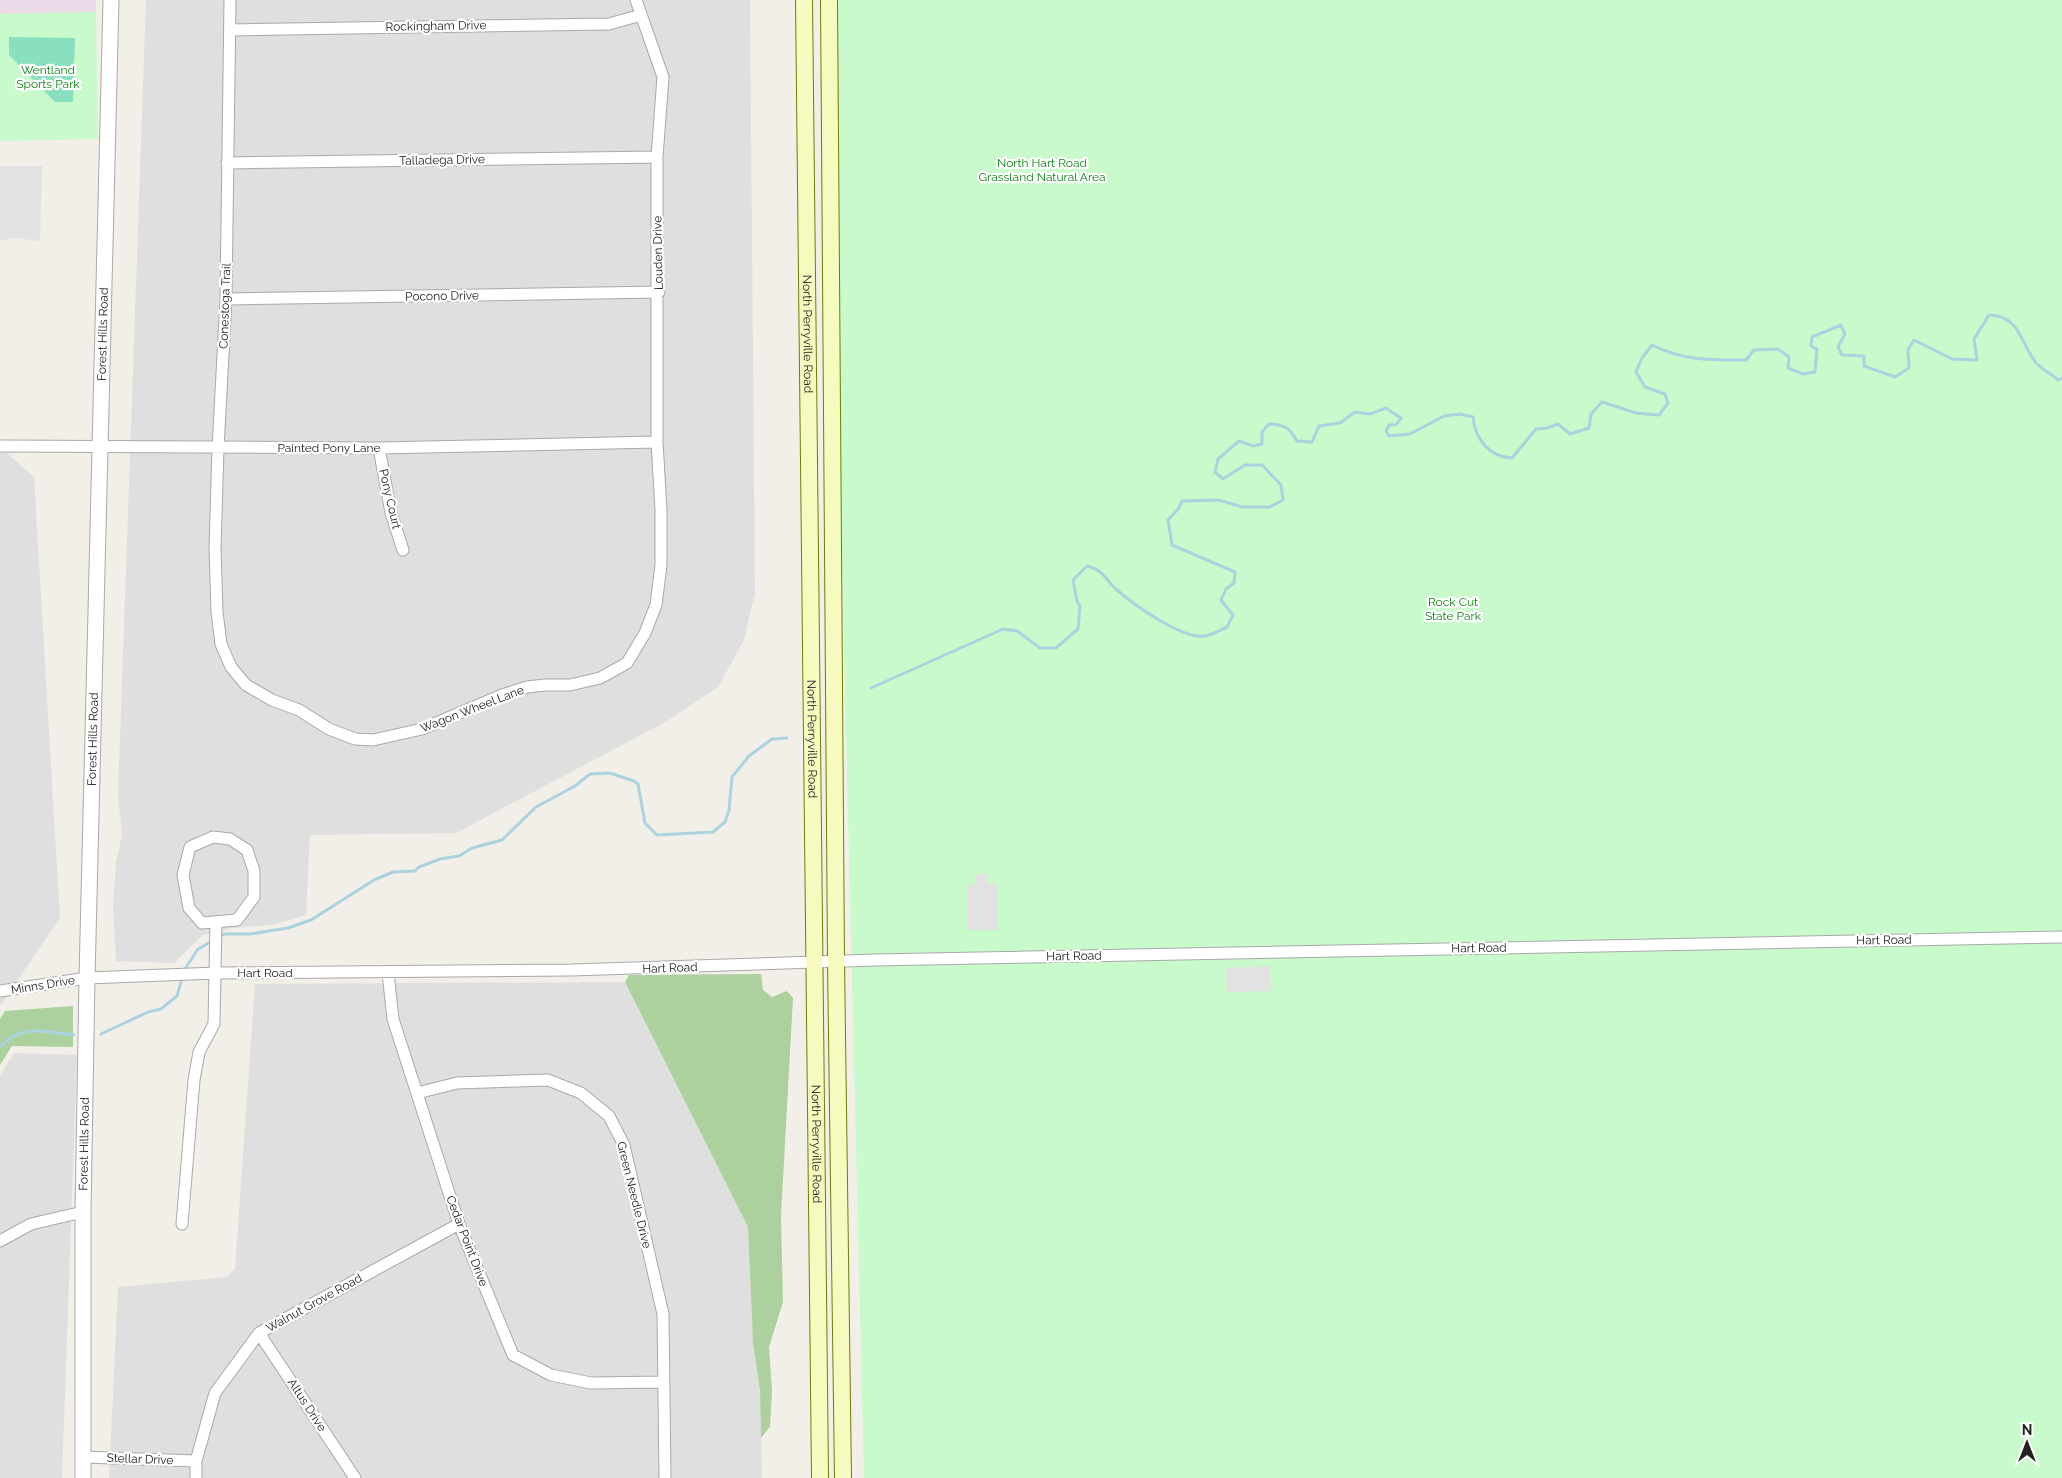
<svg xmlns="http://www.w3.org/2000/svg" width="2062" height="1478" font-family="Raleway,sans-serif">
<rect width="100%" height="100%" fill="#f2efe9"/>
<path fill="#e0dfdf" d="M146,0H750L755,593L744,640L718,687L669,720L456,833L310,835L306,915L272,925L232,928L203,935L174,963L116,961L113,906L116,863L122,834L118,796Z
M0,447L34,477L60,918L0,1006Z
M625,982L748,1227L753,1343L760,1391L762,1478H109L118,1287L227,1277L235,1269L255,984Z
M14,1053L77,1055L62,1478H0V1075Z"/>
<path fill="#ebdbe8" d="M0,0H96V12L0,14Z"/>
<path fill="#add19e" d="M761,974L763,990L772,997L787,991L793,998L781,1216L783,1302L769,1347L772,1391L770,1427L761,1438L760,1391L753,1343L748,1227L625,982L629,975Z
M73,1006V1047L12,1046L0,1065V1019L5,1011Z"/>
<path fill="#c8facc" d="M838,0H2062V1478H864L839,442Z
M96,12L98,139L0,141V14Z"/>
<path fill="#88e0be" d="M9,37L75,38L73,102H55L9,55Z"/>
<path fill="#e2e2e2" d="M0,166H42L40,241L15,238L0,241Z
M978,874H985L988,878V884H997L998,930H968L967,884H975V878Z
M1270,966L1271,991L1227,992L1226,968Z"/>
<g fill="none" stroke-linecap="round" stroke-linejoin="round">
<path stroke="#aad3df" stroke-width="3" d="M871,688L1003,629L1017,631L1040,648H1056L1078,629L1080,606L1077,601L1073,580L1087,566C1107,572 1103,578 1117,590C1133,604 1183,640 1205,636C1212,635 1220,630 1227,627L1233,615L1221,600L1226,589L1234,583L1235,572L1172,545L1168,520L1179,508L1182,501L1219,500L1242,507H1270L1283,500L1281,485L1262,465H1245L1223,479L1215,472L1218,459L1239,441L1253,446L1262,444V432L1269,424C1285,425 1289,427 1297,441L1312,442L1319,426L1340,423L1355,412L1370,414L1386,408L1401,418L1396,425H1389L1386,431L1389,436L1410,434L1444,416L1460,414L1473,417C1475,439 1489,457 1512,458L1536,429L1547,428L1558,424L1570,434L1589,428L1591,414L1602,402L1636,413L1659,415L1668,403L1665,394L1645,387L1636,372L1642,358L1652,345C1683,361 1713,360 1746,360L1754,350L1778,349L1789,357L1788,368L1803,374L1815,372L1817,349L1811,346L1812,337L1841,325L1845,334L1838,347L1842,355L1864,356V366L1895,377L1909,368L1908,350L1914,340L1952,359L1977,360L1974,339L1989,315C2021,316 2020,343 2036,363C2042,369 2051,374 2058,380L2062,378
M219,936L225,934H250L288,928L311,920L374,880L393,872L415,871L419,867L440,859L459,856L472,848L502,840L536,807L575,786L590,774L610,773L634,781L638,784L645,823L657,835L713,832L725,822L729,810L732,777L749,756L772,739L787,738
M185,969L198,949L214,940
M101,1034L148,1012L161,1009L177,996L181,982
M0,1047C21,1023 46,1032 74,1035"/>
<defs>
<path id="minor" d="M230,0L226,299L218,448L215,548L217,612L221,644L231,667L246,685L272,700L299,710L329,729L355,739L373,740L422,729L502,695L527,687L545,685H570L600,678L627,663L645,633L656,605L661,565V510L657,442V157L663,77L636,0
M230,30L609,24L641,15
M227,163L657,157
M226,299L659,292
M0,446L379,448L657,442
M379,448L391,513L403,550
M213,837L230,839L247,850L254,871V897L237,920L202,923L189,908L183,875L190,847Z
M388,973L393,1019L459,1224L513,1355L551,1375L591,1383L664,1382
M0,991L87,978L217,973L571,970L875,960L2062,937
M417,1093L457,1083L548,1080L581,1093L609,1116L624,1145L663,1314L665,1478
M182,1224L194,1080L199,1052L214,1024L216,922
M0,1241L31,1224L83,1212
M259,1333L355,1478
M84,1457L196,1461
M196,1478V1461L215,1393L259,1333L459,1224"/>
<g id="tertiary">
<path id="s1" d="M83,1478V1212L87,978L111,0"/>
</g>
<g id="secondary">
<path id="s2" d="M804,0L820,1478"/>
<path d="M829,0L836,961L843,1478"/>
</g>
</defs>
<use href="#minor" stroke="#a9a9a9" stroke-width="13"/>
<use href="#tertiary" stroke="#a9a9a9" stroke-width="17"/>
<use href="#secondary" stroke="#707d05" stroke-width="18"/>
<use href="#minor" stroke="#fff" stroke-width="11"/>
<use href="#tertiary" stroke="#fff" stroke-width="15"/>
<use href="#secondary" stroke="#f7fabf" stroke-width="16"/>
</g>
<g text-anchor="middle" stroke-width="4.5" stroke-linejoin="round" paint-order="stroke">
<g font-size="12" fill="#222" stroke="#fff">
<text transform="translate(436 26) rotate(-1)" y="4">Rockingham Drive</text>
<text transform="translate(442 160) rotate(-1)" y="4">Talladega Drive</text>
<text transform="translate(658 253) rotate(-91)" y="4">Louden Drive</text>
<text transform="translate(442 296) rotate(-1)" y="4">Pocono Drive</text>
<text transform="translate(225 306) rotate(-88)" y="4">Conestoga Trail</text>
<text dy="4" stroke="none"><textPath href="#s1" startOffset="1144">Forest Hills Road</textPath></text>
<text dy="4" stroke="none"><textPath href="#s2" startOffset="334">North Perryville Road</textPath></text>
<text x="329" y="452">Painted Pony Lane</text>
<text transform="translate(390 499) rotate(77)" y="4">Pony Court</text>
<text transform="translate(472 709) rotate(-21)" y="4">Wagon Wheel Lane</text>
<text dy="4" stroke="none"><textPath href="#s1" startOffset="739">Forest Hills Road</textPath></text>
<text dy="4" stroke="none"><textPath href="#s2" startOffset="739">North Perryville Road</textPath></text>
<text transform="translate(1884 940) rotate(-1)" y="4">Hart Road</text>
<text transform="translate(1479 948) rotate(-1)" y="4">Hart Road</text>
<text transform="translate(1074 956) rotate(-1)" y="4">Hart Road</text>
<text transform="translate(670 968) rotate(-2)" y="4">Hart Road</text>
<text x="265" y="977">Hart Road</text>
<text transform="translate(43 985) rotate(-9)" y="4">Minns Drive</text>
<text dy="4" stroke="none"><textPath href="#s1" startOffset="334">Forest Hills Road</textPath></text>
<text dy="4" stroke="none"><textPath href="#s2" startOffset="1144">North Perryville Road</textPath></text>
<text transform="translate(634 1195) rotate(76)" y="4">Green Needle Drive</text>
<text transform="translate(467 1241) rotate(69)" y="4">Cedar Point Drive</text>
<text transform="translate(314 1303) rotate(-29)" y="4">Walnut Grove Road</text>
<text transform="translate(307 1405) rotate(57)" y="4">Altus Drive</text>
<text transform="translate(140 1459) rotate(2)" y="4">Stellar Drive</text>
</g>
<g font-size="12" fill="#0c8416" stroke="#fff">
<text x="48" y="74">Wentland<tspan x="48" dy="14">Sports Park</tspan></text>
<text x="1042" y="167">North Hart Road<tspan x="1042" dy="14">Grassland Natural Area</tspan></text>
<text x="1453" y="606">Rock Cut<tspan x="1453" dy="14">State Park</tspan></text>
</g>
</g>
<g transform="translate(2027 1443)" stroke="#ffffff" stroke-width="4" paint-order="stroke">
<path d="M0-4L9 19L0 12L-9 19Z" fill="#222222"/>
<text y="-8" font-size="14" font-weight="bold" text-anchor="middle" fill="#222222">N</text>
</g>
</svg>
